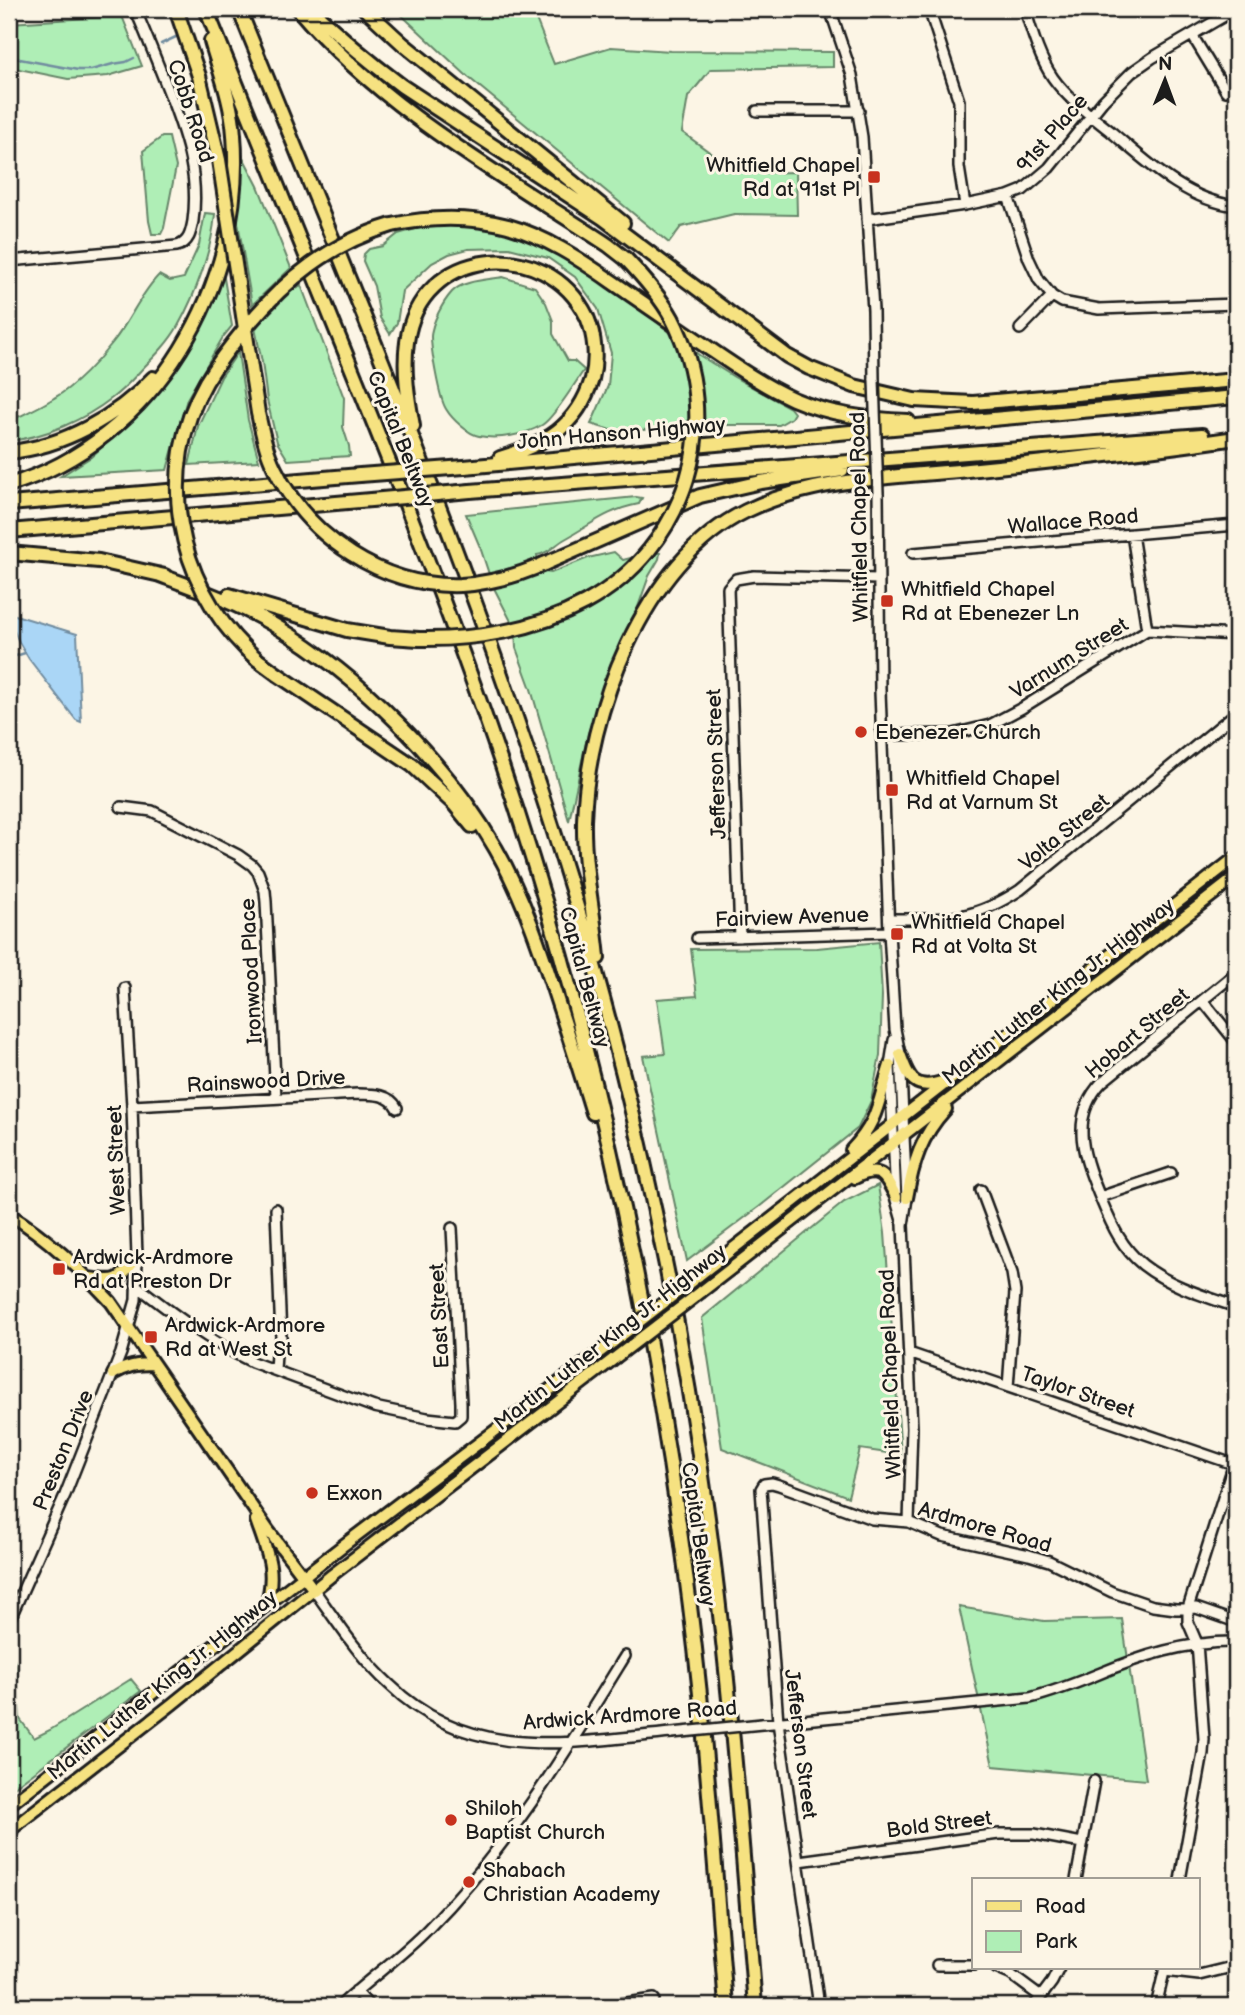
<svg xmlns="http://www.w3.org/2000/svg" width="1245" height="2015" font-family="'Balsamiq Sans',sans-serif">
<rect width="100%" height="100%" fill="#fcf5e5"/>
<filter id="ink" filterUnits="userSpaceOnUse"><feTurbulence type="fractalNoise" baseFrequency=".0143" numOctaves="2"/><feDisplacementMap in="SourceGraphic" scale="14" xChannelSelector="R" yChannelSelector="G"/><feConvolveMatrix kernelMatrix="1 2 1 2 8 2 1 2 1" color-interpolation-filters="sRGB"/></filter>
<g filter="url(#ink)">
<path fill="#afeeb6" stroke="#668569" stroke-width="2" d="M395,9H532L554,64L611,47L671,51L833,52V67L711,69L688,97L682,132L726,164L754,173L796,172L797,215L734,214L681,227L669,243L468,77Z
M122,16L142,66L108,76L68,79L9,67V23Z
M162,137H169L176,167L164,228L161,234H152L149,221L143,151Z
M242,155L258,186L291,268L252,305L235,205L238,157Z
M205,213L215,214C212,249 196,294 178,326C169,342 156,355 144,367C134,378 124,389 112,398C84,420 45,437 9,441V420L16,418C28,412 42,406 54,398C74,387 99,360 113,342C130,321 140,294 159,275L170,281L184,278L199,245Z
M457,223L489,226L525,238L573,261L604,281L699,355L734,377L790,408L794,413L791,418L779,425H687L661,429L620,431H614L591,424L608,386L611,353L598,309L575,277L548,258L509,248L468,249L449,254L432,263L402,291L397,323L390,334L380,318L374,286L363,261L364,254L369,249L383,246L398,234L419,228Z
M223,272L232,326L223,337L187,399L167,470L61,476L91,457L145,409L189,346L211,306Z
M503,277L535,287L546,303L553,321V334L568,361H574L584,370C575,383 554,418 542,425C525,435 498,440 479,436C468,434 452,419 446,409C439,398 431,350 431,336C432,322 443,302 452,292C463,280 488,280 503,277Z
M301,285L344,398L343,427L349,446L350,456L288,460L277,442L267,400L262,362L255,328L289,293Z
M238,352L248,420L259,461L189,465L198,426L221,377Z
M636,497L642,498L639,504C607,510 592,524 565,539C556,544 548,554 537,555L538,562L545,572L551,573L588,558L614,552L623,560C639,557 644,551 660,553L659,559L649,576L633,621L621,642L588,733L569,821L531,689L516,648L515,629L493,586L480,547L466,514Z
M879,942L882,996L880,1055L871,1101L858,1128L759,1207L687,1261L643,1056L665,1054L657,999L697,996L691,949L817,948Z
M878,1185L885,1233L901,1455L860,1449L848,1497L722,1448L702,1318L844,1202Z
M959,1607L1044,1621L1122,1619L1146,1780L993,1766Z
M9,1649L16,1665L20,1719L34,1738L50,1730L131,1679L141,1691L9,1791Z"/>
<path fill="#aad6f6" stroke="#718c9f" stroke-width="2" d="M12,614L77,634L81,722L76,720L29,659L19,642L14,631Z"/>
<g fill="none" stroke-linecap="round" stroke-linejoin="round">
<path stroke="#718c9f" stroke-width="2.5" d="M161,44L180,35
M9,57L78,70H91L113,64L126,62L134,58
M9,658L25,653"/>
<defs>
<path id="minor" d="M830,9L852,75L862,137L873,310L874,380
M929,9L959,101V167L965,205
M1025,9C1032,32 1039,58 1053,78C1068,99 1089,114 1109,130C1146,161 1185,200 1236,206
M1192,35L1226,91
M757,111H859
M1008,196L1029,259L1039,280L1052,296L1062,302L1099,309L1236,304
M867,219L965,205L1008,196L1023,190L1049,168L1103,101L1132,72L1152,58L1236,9
M9,261L177,246C189,243 191,232 193,221C199,177 187,140 172,100C160,69 148,39 135,9
M1020,329L1052,296
M878,493L880,691L889,932L895,1029L900,1054L907,1198L903,1225L912,1428L909,1522
M1132,534L1147,630
M913,553L1236,525
M882,735L953,734L990,725L1022,708L1147,630L1236,635
M121,807L152,811L238,855L252,865L258,872L265,891L266,902L276,1098
M889,919C945,919 971,922 1020,890L1236,713
M740,937L728,588L736,579L754,576L878,579
M697,938L889,932
M1236,973L1102,1082C1067,1119 1085,1161 1102,1202C1112,1226 1122,1248 1143,1265C1170,1286 1204,1296 1236,1307
M1203,1001L1236,1042
M894,1040L890,1065L896,1200L903,1224
M132,1106L358,1094C373,1094 390,1094 397,1108
M981,1190L1012,1273L1015,1292L1008,1387
M1100,1197L1171,1173
M136,1285C173,1314 209,1341 252,1362L374,1407L427,1418L455,1421L461,1416V1403L452,1228
M909,1353L1236,1465
M275,1370L276,1354L281,1338L276,1209
M314,1590C337,1622 360,1658 390,1685C471,1764 572,1742 672,1733
M9,1621L65,1495L121,1353L136,1300L137,1257L132,1106L125,988
M762,1724L1030,1698C1053,1692 1074,1684 1096,1675C1141,1656 1187,1641 1236,1642
M799,1861L999,1834H1034L1082,1843
M1076,1880L1094,1781
M1180,1880L1203,1753L1204,1739L1197,1643L1188,1622V1608L1236,1457
M937,1965H974
M996,1968L1010,1974L1041,1997
M1164,1971L1199,1975L1236,1966
M356,1991L369,2006
M340,2006C368,1979 401,1957 428,1929C508,1848 566,1752 625,1656
M606,2006L654,1999
M819,2006L778,1722L761,1489L764,1484L772,1483L779,1485L872,1519L909,1522L942,1536L1029,1555L1049,1561L1112,1592L1153,1606L1176,1609L1196,1608L1236,1622
M1034,2006L1052,1982L1059,1968
M1156,2006L1165,1968"/>
<path id="major" d="M900,1054C909,1078 914,1092 944,1081
M851,1150C879,1121 878,1101 890,1065
M855,1178C880,1165 885,1175 896,1197
M907,1198C913,1163 921,1136 946,1109
M9,1214C47,1237 80,1269 111,1302L268,1530L314,1590
M698,1276L1236,857
M89,1278C119,1282 118,1282 137,1257
M701,1292L1236,877
M113,1374C126,1366 137,1364 153,1364
M256,1520C267,1552 277,1571 266,1605
M9,1805L345,1544L613,1342
M9,1831L171,1705L332,1575L615,1358"/>
<path id="highway" d="M206,9C253,125 300,241 347,357C427,554 504,751 561,956C628,1197 674,1445 700,1694C710,1798 718,1902 726,2006
M239,9C369,331 508,651 600,987C648,1161 684,1339 708,1518C730,1680 742,1843 755,2006
M298,9C382,109 500,174 608,245L626,259
M311,9C340,37 370,62 402,86L603,218L787,356L809,368L854,386L914,400L973,403L1236,380
M365,9L403,44L623,223
M392,225C430,217 469,216 508,226C546,237 578,258 611,281C643,303 675,325 707,347C735,366 762,385 793,399C830,415 868,419 908,421
M413,426C408,399 403,370 407,342C419,247 546,233 587,317C595,336 597,359 592,379C577,427 545,444 500,458
M9,452C62,447 117,417 153,378
M464,467L1236,397
M9,485C155,442 246,283 234,135C232,103 220,72 211,41
M470,491L1202,435
M9,504L360,475
M9,531L371,500
M9,553L99,561L165,576
M544,564L700,496L761,482L842,470
M157,574C197,589 237,603 274,625C360,676 446,762 496,849C524,898 542,953 559,1006C571,1042 582,1077 593,1113
M229,595L347,630L390,637L419,639
M247,650L258,660L277,674L412,765L454,804L472,826
M598,958C594,912 583,867 584,821C587,714 643,561 746,511C814,478 895,477 968,470C1058,461 1147,451 1236,438"/>
</defs>
<use href="#minor" stroke="#1c1c1c" stroke-width="14"/>
<use href="#major" stroke="#1c1c1c" stroke-width="16"/>
<use href="#highway" stroke="#1c1c1c" stroke-width="18"/>
<use href="#minor" stroke="#fcf5e5" stroke-width="9"/>
<use href="#major" stroke="#f6e281" stroke-width="10"/>
<use href="#highway" stroke="#f6e281" stroke-width="12"/>
<defs>
<path id="minor-bridge" d="M874,380L878,493
M672,1733L762,1724"/>
<path id="major-bridge" d="M613,1342L698,1276
M615,1358L701,1292"/>
<path id="highway-bridge" d="M176,9L199,76L219,160L258,413C262,432 266,451 275,469C308,538 384,588 461,585C491,583 517,576 544,564
M360,475L464,467
M371,500L470,491
M419,639C475,640 535,630 585,603C687,548 726,422 672,318C660,296 643,277 626,259
M247,650C176,580 155,471 206,382C218,362 232,344 247,326C286,279 331,243 392,225"/>
</defs>
<use href="#minor-bridge" stroke="#1c1c1c" stroke-width="14" stroke-linecap="butt"/>
<use href="#major-bridge" stroke="#1c1c1c" stroke-width="16" stroke-linecap="butt"/>
<use href="#highway-bridge" stroke="#1c1c1c" stroke-width="18" stroke-linecap="butt"/>
<use href="#minor-bridge" stroke="#fcf5e5" stroke-width="9"/>
<use href="#major-bridge" stroke="#f6e281" stroke-width="10"/>
<use href="#highway-bridge" stroke="#f6e281" stroke-width="12"/>
</g>
</g>
<g fill="#c8321e" stroke="#fcf5e5" stroke-width="2.5">
<rect x="867" y="170" width="14" height="14" rx="3.5"/>
<rect x="880" y="594" width="14" height="14" rx="3.5"/>
<circle cx="861" cy="732" r="7"/>
<rect x="885" y="783" width="14" height="14" rx="3.5"/>
<rect x="890" y="927" width="14" height="14" rx="3.5"/>
<rect x="52" y="1262" width="14" height="14" rx="3.5"/>
<rect x="144" y="1330" width="14" height="14" rx="3.5"/>
<circle cx="312" cy="1493" r="7"/>
<circle cx="451" cy="1820" r="7"/>
<circle cx="469" cy="1882" r="7"/>
</g>
<g text-anchor="middle" stroke-width="6" stroke-linejoin="round" paint-order="stroke">
<g font-size="21" fill="#1c1c1c" stroke="#fcf5e5">
<text transform="translate(191 111) rotate(72)" y="7">Cobb Road</text>
<text transform="translate(1052 133) rotate(-49)" y="7">91st Place</text>
<text transform="translate(621 433) rotate(-5)" y="7">John Hanson Highway</text>
<text transform="translate(401 439) rotate(68)" y="7">Capital Beltway</text>
<text transform="translate(859 517) rotate(-91)" y="7">Whitfield Chapel Road</text>
<text transform="translate(1073 521) rotate(-5)" y="7">Wallace Road</text>
<text transform="translate(1069 658) rotate(-32)" y="7">Varnum Street</text>
<text transform="translate(716 764) rotate(-92)" y="7">Jefferson Street</text>
<text transform="translate(1064 832) rotate(-39)" y="7">Volta Street</text>
<text transform="translate(792 917) rotate(-2)" y="7">Fairview Avenue</text>
<text transform="translate(251 971) rotate(-93)" y="7">Ironwood Place</text>
<text transform="translate(585 977) rotate(75)" y="7">Capital Beltway</text>
<text transform="translate(1058 991) rotate(-38)" y="7">Martin Luther King Jr. Highway</text>
<text transform="translate(1137 1033) rotate(-40)" y="7">Hobart Street</text>
<text transform="translate(266 1081) rotate(-3)" y="7">Rainswood Drive</text>
<text transform="translate(116 1160) rotate(-92)" y="7">West Street</text>
<text transform="translate(439 1316) rotate(-93)" y="7">East Street</text>
<text transform="translate(610 1337) rotate(-38)" y="7">Martin Luther King Jr. Highway</text>
<text transform="translate(890 1374) rotate(-92)" y="7">Whitfield Chapel Road</text>
<text transform="translate(1078 1392) rotate(19)" y="7">Taylor Street</text>
<text transform="translate(63 1450) rotate(-68)" y="7">Preston Drive</text>
<text transform="translate(985 1527) rotate(16)" y="7">Ardmore Road</text>
<text transform="translate(699 1534) rotate(82)" y="7">Capital Beltway</text>
<text transform="translate(162 1685) rotate(-39)" y="7">Martin Luther King Jr. Highway</text>
<text transform="translate(630 1715) rotate(-4)" y="7">Ardwick Ardmore Road</text>
<text transform="translate(801 1744) rotate(83)" y="7">Jefferson Street</text>
<text transform="translate(939 1824) rotate(-7)" y="7">Bold Street</text>
</g>
<g font-size="21" fill="#1c1c1c" stroke="#fcf5e5" text-anchor="start">
<text x="860" y="172" text-anchor="end">Whitfield Chapel<tspan x="860" dy="24">Rd at 91st Pl</tspan></text>
<text x="901" y="596">Whitfield Chapel<tspan x="901" dy="24">Rd at Ebenezer Ln</tspan></text>
<text x="875" y="739">Ebenezer Church</text>
<text x="906" y="785">Whitfield Chapel<tspan x="906" dy="24">Rd at Varnum St</tspan></text>
<text x="911" y="929">Whitfield Chapel<tspan x="911" dy="24">Rd at Volta St</tspan></text>
<text x="73" y="1264">Ardwick-Ardmore<tspan x="73" dy="24">Rd at Preston Dr</tspan></text>
<text x="165" y="1332">Ardwick-Ardmore<tspan x="165" dy="24">Rd at West St</tspan></text>
<text x="326" y="1500">Exxon</text>
<text x="465" y="1815">Shiloh<tspan x="465" dy="24">Baptist Church</tspan></text>
<text x="483" y="1877">Shabach<tspan x="483" dy="24">Christian Academy</tspan></text>
</g>
</g>
<rect width="1245" height="2015" fill="none" stroke="#fcf5e5" stroke-width="35"/>
<rect x="18" y="18" width="1210" height="1980" fill="none" stroke="#1c1c1c" stroke-width="2.5" filter="url(#ink)"/>
<rect x="972" y="1878" width="228" height="91" fill="#fcf5e5" stroke="#a29e95" stroke-width="2"/>
<rect x="986" y="1901" width="35" height="10" fill="#f6e281" stroke="#a29e95" stroke-width="2"/>
<text x="1035" y="1913" font-size="21" fill="#1c1c1c">Road</text>
<rect x="986" y="1931" width="35" height="21" fill="#afeeb6" stroke="#a29e95" stroke-width="2"/>
<text x="1035" y="1948" font-size="21" fill="#1c1c1c">Park</text>
<g transform="translate(1165 80) rotate(1)" stroke="#fcf5e5" stroke-width="5" paint-order="stroke">
<path d="M0-5L12 26L0 18L-12 26Z" fill="#1c1c1c"/>
<text y="-10" font-size="19" font-weight="bold" text-anchor="middle" fill="#1c1c1c">N</text>
</g>
</svg>
